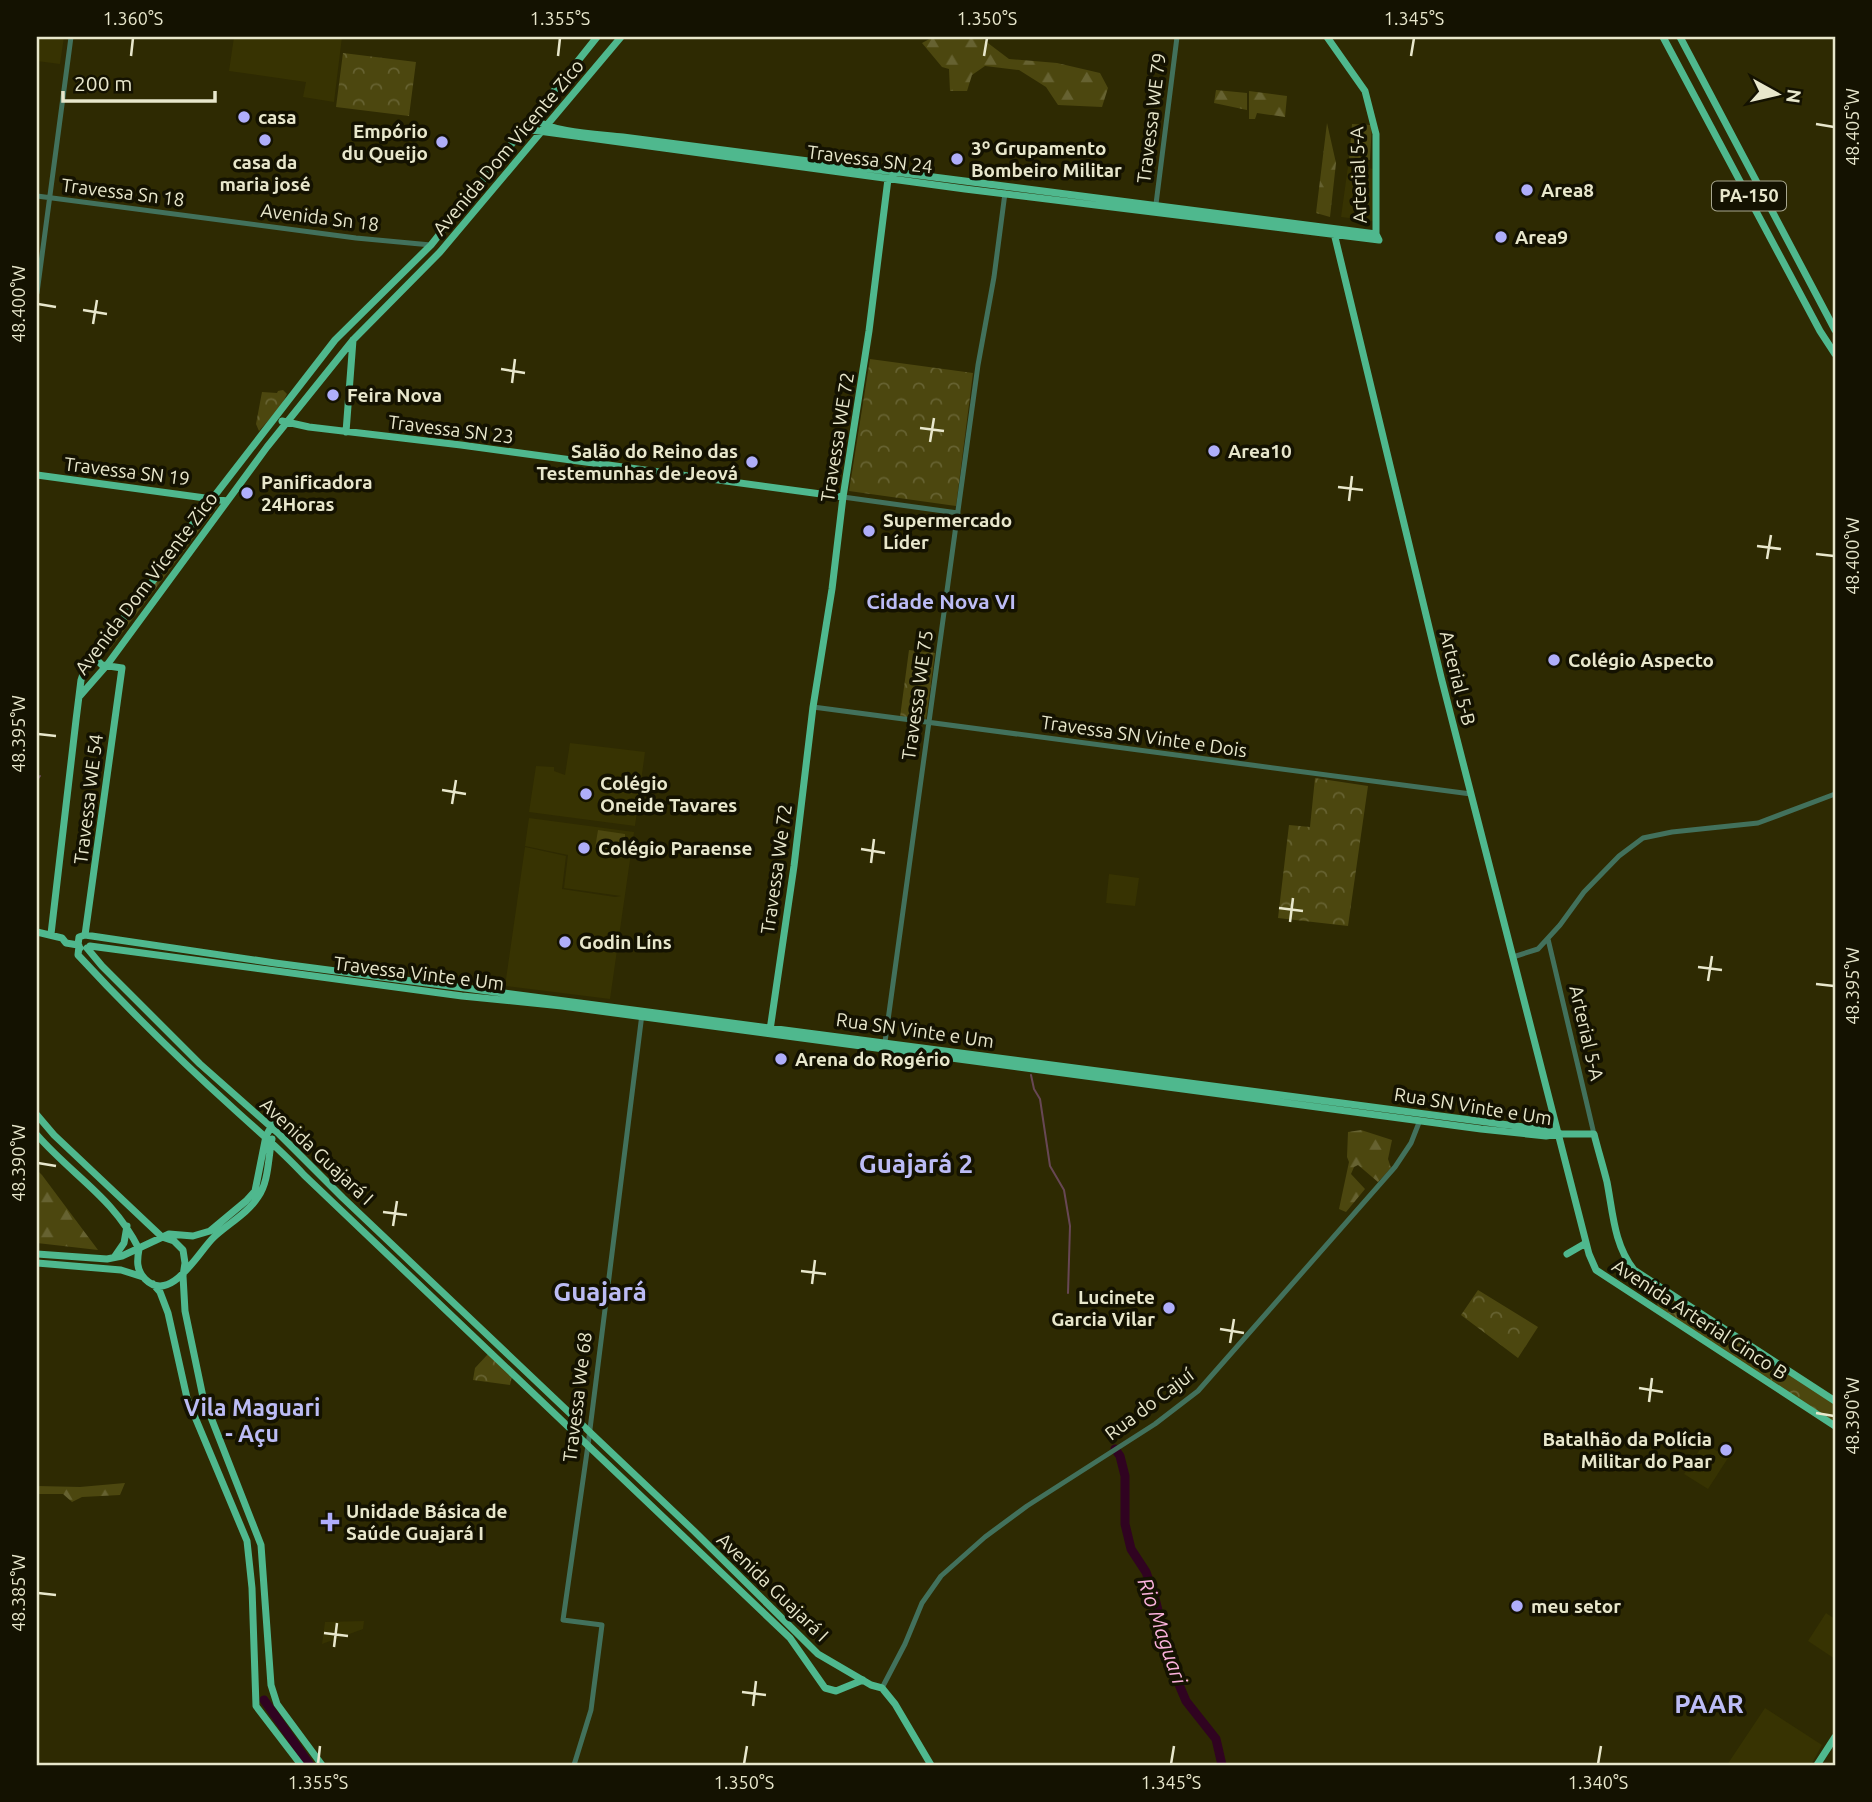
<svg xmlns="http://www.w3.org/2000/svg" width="1872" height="1802" font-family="Ubuntu,sans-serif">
<defs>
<pattern id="grass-tufts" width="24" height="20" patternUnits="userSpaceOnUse" patternTransform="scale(1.75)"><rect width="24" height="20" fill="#4c470f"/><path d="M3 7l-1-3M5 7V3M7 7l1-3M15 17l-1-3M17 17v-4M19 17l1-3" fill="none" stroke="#666231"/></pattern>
<pattern id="forest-firs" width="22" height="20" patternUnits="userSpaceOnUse" patternTransform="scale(1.75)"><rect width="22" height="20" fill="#4c470f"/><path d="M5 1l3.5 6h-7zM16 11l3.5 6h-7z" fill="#666231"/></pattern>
<pattern id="park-crowns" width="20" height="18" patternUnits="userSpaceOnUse" patternTransform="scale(1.75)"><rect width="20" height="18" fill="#4c470f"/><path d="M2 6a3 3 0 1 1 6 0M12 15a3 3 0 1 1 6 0" fill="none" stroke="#666231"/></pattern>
</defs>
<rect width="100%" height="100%" fill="#2e2a02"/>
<path fill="#373302" d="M37,37H64L60,64L37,61Z
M234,37H342L334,102L303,97L306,82L229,71Z
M1348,166L1376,169L1373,221L1341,217Z
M570,743L645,752L635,826L529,812L536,766L554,767V771L565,775Z
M529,818L634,832L610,999L505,986L525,847L566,856L562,889L615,897L621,896L564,888L568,855L525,846Z
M1109,874L1139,878L1135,906L1106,903Z
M1704,1443L1728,1458L1708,1489L1684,1474Z
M1826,1613L1835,1619V1659L1808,1641Z
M364,1621L363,1629L322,1644L325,1622Z
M1765,1708L1822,1745L1811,1765H1727Z"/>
<path fill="url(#grass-tufts)" d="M218,501L219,504L110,649L107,646Z"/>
<path fill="url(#forest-firs)" d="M933,37H980L1009,59L1057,63L1100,73L1108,88L1102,107L1058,105L1046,87L1019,70L985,66L972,75L967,91H950L949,69L942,67L922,43Z
M1216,90L1247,93V110L1214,103Z
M1249,91L1287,96L1285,117L1257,113L1255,119H1249Z
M1327,123L1336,163L1330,217L1316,213Z
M1361,1130L1392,1140L1388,1159L1391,1168L1378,1182L1358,1165L1354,1167L1351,1174L1365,1189L1346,1212L1339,1209L1349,1162L1347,1157L1348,1132Z
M37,1170L42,1175L98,1250L37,1243Z
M125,1483L120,1495L82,1497L72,1502L63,1494H37V1486L80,1487Z"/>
<path fill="url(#park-crowns)" d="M343,53L416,62L409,116L336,107Z
M870,359L973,373L956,506L849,491Z
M278,391L283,390L287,394L281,406L259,431L256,424L262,392L277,393Z
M909,650L935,653L926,720L900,717Z
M1315,778L1368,786L1348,926L1278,918L1289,825L1310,827Z
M1478,1290L1538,1327L1518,1358L1461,1315Z
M1669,1293L1835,1401V1426L1657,1309L1658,1298Z
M488,1354L512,1376L510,1385L473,1380L475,1368Z"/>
<path fill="#4c470f" d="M1352,124L1372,125L1370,160L1349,159Z
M598,830L625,834L626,854L595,848Z"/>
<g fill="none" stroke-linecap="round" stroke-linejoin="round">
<path stroke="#674754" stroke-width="2" d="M37,780L40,776
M1031,1075L1034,1089L1040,1099L1050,1166L1064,1190L1070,1226L1068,1293"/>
<path stroke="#300321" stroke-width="9" d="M1115,1449L1120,1456L1125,1476V1524L1131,1549L1146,1572L1154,1594L1172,1668L1186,1701L1216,1739L1222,1765
M264,1700L310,1765"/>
<path stroke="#42715c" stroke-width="5" d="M37,196L356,238L431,245
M1156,204L1177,37
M37,293L71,37
M843,497L958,513
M813,707L1471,794
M1548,939L1594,1134
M1513,957L1538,949L1560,925L1584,892L1619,856L1643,838L1672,832L1758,823L1835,794
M885,1042L978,365L994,277L1005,193
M882,1688L905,1644L922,1603L941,1576L985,1537L1027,1506L1155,1424L1198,1391L1395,1167L1411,1143L1420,1120
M574,1765L591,1710L602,1625L563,1620L588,1445L642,1014"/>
<path stroke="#4fb88e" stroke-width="7" d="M1663,37L1820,331L1835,354
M1680,37L1835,330
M532,118C553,133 597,134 623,137L1376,234
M524,129L965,189L1379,240L1376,234V134L1365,91L1327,37
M1333,229L1441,677L1589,1254L1596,1270L1835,1426
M282,421L309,427L461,445L843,497
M346,432L353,340
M37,475L227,501
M79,697L107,665L267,447L353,340L440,252L621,37
M37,932L62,938L66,943L78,945L80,948
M51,934L76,720L81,680L86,665L156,577L178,543L335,340L431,245L597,37
M85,935L122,668L102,665L93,656
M78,945L79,937L85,935L275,963L1547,1130L1559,1133
M79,946L78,955C127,1008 180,1060 234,1109C258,1131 282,1151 304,1175L790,1638L825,1688L836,1691L863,1680
M90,946L462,996L562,1006L1481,1129L1546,1136L1559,1134H1594C1598,1150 1603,1166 1607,1182C1613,1213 1614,1245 1634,1270L1835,1401
M87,948L102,966L200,1064L279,1134L343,1198L694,1531L818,1654L871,1685L882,1688L895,1704L931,1765
M770,1030L794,866L813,707L832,589L843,497L869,331L889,171
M37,1115L54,1135L145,1221L162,1237L174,1241L183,1250L185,1263L183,1276L185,1311L203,1397L261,1545L271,1685L277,1704L322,1765
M37,1135C74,1177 113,1197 139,1249
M139,1249C137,1260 136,1270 145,1279C171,1305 198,1252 214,1237C228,1224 248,1213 258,1197C269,1182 268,1157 272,1139
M37,1254L107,1259L122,1256L169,1234L193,1236L210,1231L246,1201L255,1191L266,1136L275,1120
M1567,1254L1586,1243
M115,1256L124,1243L127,1226
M37,1263L121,1270L143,1277
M153,1284L160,1292L168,1313L187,1398L247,1541L252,1588L256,1706L301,1765
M1817,1765L1835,1737"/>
</g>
<path fill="none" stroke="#e8e7cc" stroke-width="2.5" d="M131,56L133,38M558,56L560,38M984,56L987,38M1411,56L1414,38M1816,124L1834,127M38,304L56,307M83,310L107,314M93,324L97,300M501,369L525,373M512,383L515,359M920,428L944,431M930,442L934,418M1338,487L1363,490M1349,501L1352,476M1757,546L1781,549M1816,554L1834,556M1767,559L1771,535M38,734L56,736M442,790L466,794M452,804L456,780M861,849L885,853M871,863L874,839M1279,908L1303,911M1290,922L1293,898M1698,967L1722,970M1708,981L1712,956M1816,984L1834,986M38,1163L56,1166M383,1212L407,1215M393,1226L397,1201M801,1271L826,1274M812,1284L815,1260M1220,1329L1244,1333M1230,1343L1234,1319M1639,1388L1663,1392M1649,1402L1652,1378M1816,1413L1834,1416M38,1593L56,1595M324,1633L348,1636M334,1647L337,1623M742,1692L766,1695M753,1706L756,1681M318,1764L320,1746M744,1764L747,1746M1171,1764L1174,1746M1598,1764L1601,1746"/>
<g fill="#afaefa" stroke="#141201" stroke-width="2.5">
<circle cx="244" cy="117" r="7"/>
<circle cx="265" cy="140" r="7"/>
<circle cx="442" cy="142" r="7"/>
<circle cx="957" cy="159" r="7"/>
<circle cx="1527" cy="190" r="7"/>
<circle cx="1501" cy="237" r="7"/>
<circle cx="333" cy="395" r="7"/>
<circle cx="1214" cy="451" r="7"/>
<circle cx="752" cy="462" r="7"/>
<circle cx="247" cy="493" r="7"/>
<circle cx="869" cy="531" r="7"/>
<circle cx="1554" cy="660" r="7"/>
<circle cx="586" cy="794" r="7"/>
<circle cx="584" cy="848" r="7"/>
<circle cx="565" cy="942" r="7"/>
<circle cx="781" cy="1059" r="7"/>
<circle cx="1169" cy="1308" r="7"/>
<circle cx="1726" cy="1450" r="7"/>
<path d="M326.5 1511.5h7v7h7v7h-7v7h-7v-7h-7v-7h7z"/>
<circle cx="1517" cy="1606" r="7"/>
</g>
<g text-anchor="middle" stroke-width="7" stroke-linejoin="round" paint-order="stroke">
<rect fill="#141201" stroke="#a8a78f" stroke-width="2" x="1712" y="181.5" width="74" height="29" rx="5"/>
<g font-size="18" font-weight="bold" fill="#e8e7cc">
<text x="1749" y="202">PA-150</text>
</g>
<g font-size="19" font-weight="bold" fill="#e8e7cc" stroke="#141201" text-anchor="start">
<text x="258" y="124">casa</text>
<text x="428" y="138" text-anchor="end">Empório<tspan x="428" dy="22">du Queijo</tspan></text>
<text x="971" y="155">3º Grupamento<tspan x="971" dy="22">Bombeiro Militar</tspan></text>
<text x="265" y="169" text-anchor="middle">casa da<tspan x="265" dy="22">maria josé</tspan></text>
<text x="1541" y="197">Area8</text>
<text x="1515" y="244">Area9</text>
<text x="347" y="402">Feira Nova</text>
<text x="738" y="458" text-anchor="end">Salão do Reino das<tspan x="738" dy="22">Testemunhas de Jeová</tspan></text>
<text x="1228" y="458">Area10</text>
<text x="261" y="489">Panificadora<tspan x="261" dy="22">24Horas</tspan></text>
<text x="883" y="527">Supermercado<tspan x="883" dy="22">Líder</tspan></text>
<text x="1568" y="667">Colégio Aspecto</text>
<text x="600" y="790">Colégio<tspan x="600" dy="22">Oneide Tavares</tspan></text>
<text x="598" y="855">Colégio Paraense</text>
<text x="579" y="949">Godin Líns</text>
<text x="795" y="1066">Arena do Rogério</text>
<text x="1155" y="1304" text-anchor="end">Lucinete<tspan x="1155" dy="22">Garcia Vilar</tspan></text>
<text x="1712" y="1446" text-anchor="end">Batalhão da Polícia<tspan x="1712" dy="22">Militar do Paar</tspan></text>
<text x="346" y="1518">Unidade Básica de<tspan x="346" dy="22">Saúde Guajará I</tspan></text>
<text x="1531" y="1613">meu setor</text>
</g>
<g font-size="19" fill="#e8e7cc" stroke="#141201">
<text transform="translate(1151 118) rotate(-83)" y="7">Travessa WE 79</text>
<text transform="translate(508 147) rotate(-50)" y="7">Avenida Dom Vicente Zico</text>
<text transform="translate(870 159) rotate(7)" y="7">Travessa SN 24</text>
<text transform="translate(1358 175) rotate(-92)" y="7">Arterial 5-A</text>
<text transform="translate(123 192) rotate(7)" y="7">Travessa Sn 18</text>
<text transform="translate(320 217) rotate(7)" y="7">Avenida Sn 18</text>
<text transform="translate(451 429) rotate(7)" y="7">Travessa SN 23</text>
<text transform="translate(837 437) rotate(-81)" y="7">Travessa WE 72</text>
<text transform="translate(127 471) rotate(7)" y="7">Travessa SN 19</text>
<text transform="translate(146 583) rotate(-53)" y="7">Avenida Dom Vicente Zico</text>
<text transform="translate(1458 678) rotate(76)" y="7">Arterial 5-B</text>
<text transform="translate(917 695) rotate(-82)" y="7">Travessa WE 75</text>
<text transform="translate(1144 736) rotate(8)" y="7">Travessa SN Vinte e Dois</text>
<text transform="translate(88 799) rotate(-83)" y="7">Travessa WE 54</text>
<text transform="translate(776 869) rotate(-82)" y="7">Travessa We 72</text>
<text transform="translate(419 973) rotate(7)" y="7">Travessa Vinte e Um</text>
<text transform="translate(915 1030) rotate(8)" y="7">Rua SN Vinte e Um</text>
<text transform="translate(1587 1033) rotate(77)" y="7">Arterial 5-A</text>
<text transform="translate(1473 1106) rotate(9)" y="7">Rua SN Vinte e Um</text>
<text transform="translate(317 1151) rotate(43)" y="7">Avenida Guajará I</text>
<text transform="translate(1700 1319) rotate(33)" y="7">Avenida Arterial Cinco B</text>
<text transform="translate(577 1397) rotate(-83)" y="7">Travessa We 68</text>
<text transform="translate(1149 1404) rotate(-37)" y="7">Rua do Cajuí</text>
<text transform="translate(773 1587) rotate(44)" y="7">Avenida Guajará I</text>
</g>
<g font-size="21" font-weight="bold" fill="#bcbcf5" stroke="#141201">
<text x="941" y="609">Cidade Nova VI</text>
</g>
<g font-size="21" font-style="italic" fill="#fbb2dc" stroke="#141201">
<text transform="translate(1162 1631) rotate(71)" y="7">Rio Maguari</text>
</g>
<g font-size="23" font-weight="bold" fill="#bcbcf5" stroke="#141201">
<text x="252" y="1416">Vila Maguari<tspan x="252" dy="26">- Açu</tspan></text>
</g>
<g font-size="26" font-weight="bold" fill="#bcbcf5" stroke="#141201">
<text x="916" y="1173">Guajará 2</text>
<text x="600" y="1301">Guajará</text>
<text x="1709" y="1713">PAAR</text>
</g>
</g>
<rect width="1872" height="1802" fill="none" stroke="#141201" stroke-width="77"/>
<g transform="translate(1777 94) rotate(98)" stroke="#141201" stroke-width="5" paint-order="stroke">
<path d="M0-5L12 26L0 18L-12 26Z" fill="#e8e7cc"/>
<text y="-10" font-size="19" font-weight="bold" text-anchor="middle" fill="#e8e7cc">N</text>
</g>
<path d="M63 91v10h152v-10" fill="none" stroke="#e8e7cc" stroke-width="3.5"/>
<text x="74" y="91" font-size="21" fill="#e8e7cc" stroke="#141201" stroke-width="5" paint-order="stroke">200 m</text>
<rect x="38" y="38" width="1796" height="1726" fill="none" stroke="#e8e7cc" stroke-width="2.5"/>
<g font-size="18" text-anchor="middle" fill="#e8e7cc">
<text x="133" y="25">1.360°S</text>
<text x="560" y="25">1.355°S</text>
<text x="987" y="25">1.350°S</text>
<text x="1414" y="25">1.345°S</text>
<text transform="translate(1853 127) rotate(-90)" y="6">48.405°W</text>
<text transform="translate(19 304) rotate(-90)" y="6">48.400°W</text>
<text transform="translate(1853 556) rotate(-90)" y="6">48.400°W</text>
<text transform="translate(19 734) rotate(-90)" y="6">48.395°W</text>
<text transform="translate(1853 986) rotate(-90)" y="6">48.395°W</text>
<text transform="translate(19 1163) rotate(-90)" y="6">48.390°W</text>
<text transform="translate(1853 1416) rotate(-90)" y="6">48.390°W</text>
<text transform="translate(19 1593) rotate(-90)" y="6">48.385°W</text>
<text x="318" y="1789">1.355°S</text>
<text x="744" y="1789">1.350°S</text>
<text x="1171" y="1789">1.345°S</text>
<text x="1598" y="1789">1.340°S</text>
</g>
</svg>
